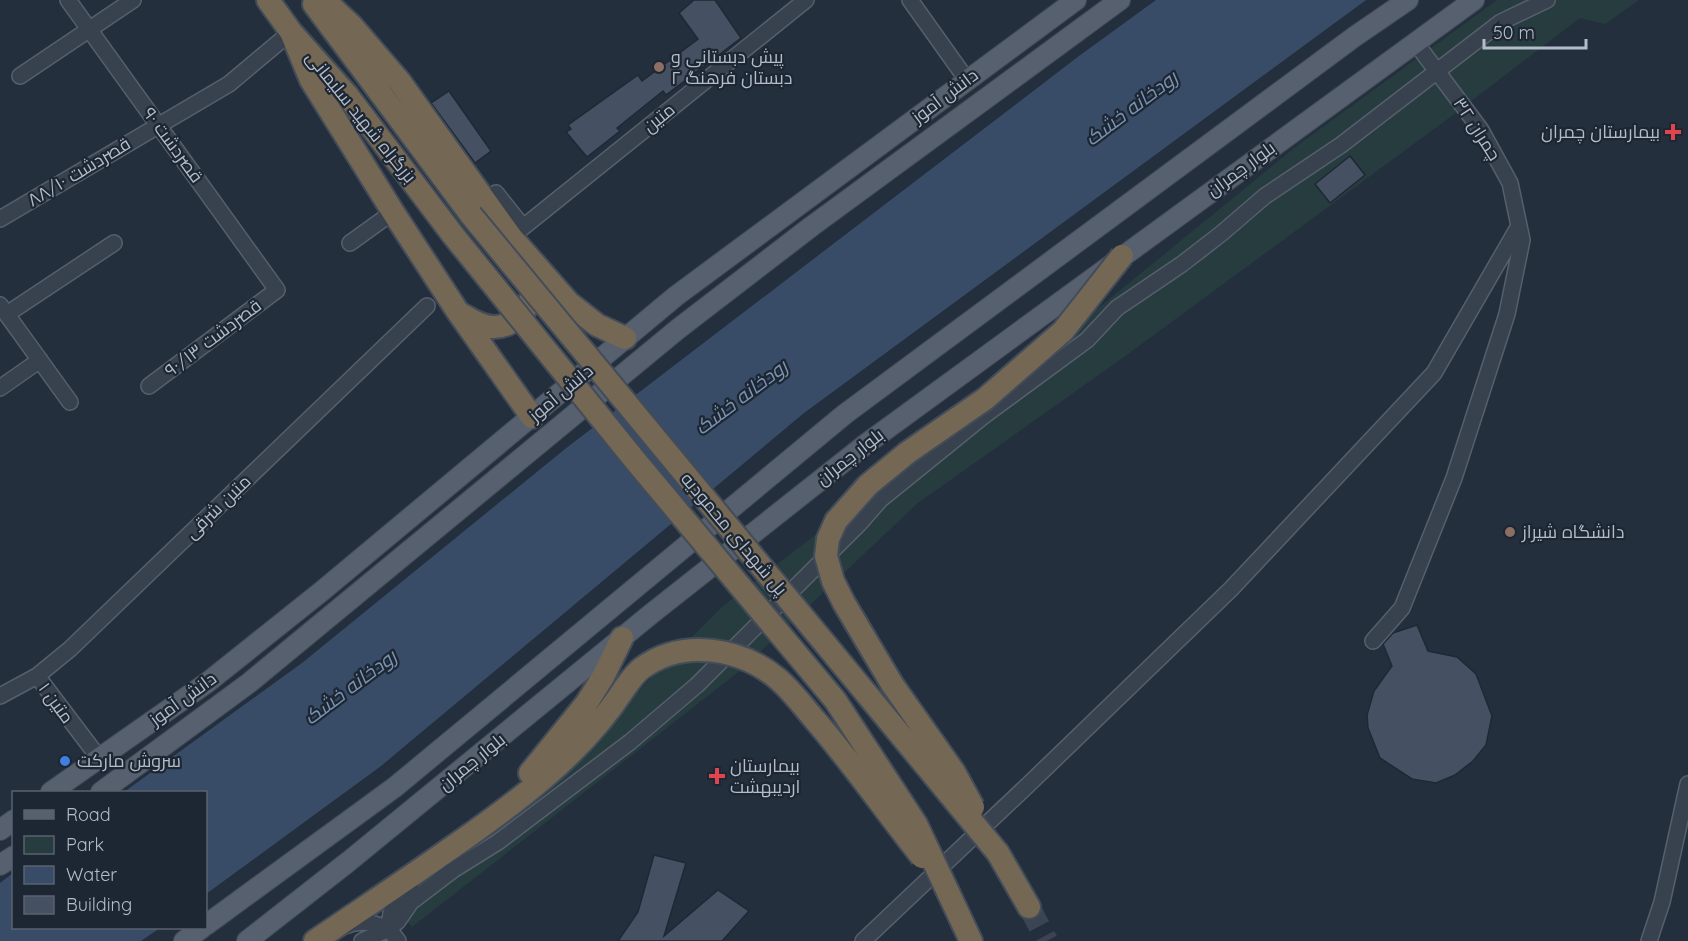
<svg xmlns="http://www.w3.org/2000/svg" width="1688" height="941" font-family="Quicksand,Cairo,sans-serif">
<rect width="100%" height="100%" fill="#242f3e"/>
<path fill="#263c3f" d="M1497,0H1639L1605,24L1580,18L1445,121L1124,357L918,503L741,670L412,927L398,910L430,877L583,746L723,606L906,465L1298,145Z"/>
<path fill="#394c67" d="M1156,0H1366L804,413L381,766L206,894V792H124L302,663L565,449L1079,56Z
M13,873L14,928H160L141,941H0V883Z"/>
<path fill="#455162" stroke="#1f2835" stroke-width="1.5" d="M694,0H715L741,38L666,95L663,91L617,128L620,131L587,157L566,132L571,129L568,125L638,75L642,81L698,39L679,13Z
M449,91L491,151L475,163L431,103Z
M1350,156L1365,175L1330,203L1315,184Z
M1417,625L1428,651L1457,657L1476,674L1492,716L1486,745L1473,761L1455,775L1436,783L1412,779L1380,758L1368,728L1367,715L1374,691L1392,666L1383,644L1393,633Z
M654,855L686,863L664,936L718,890L749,911L722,941H618L638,912Z"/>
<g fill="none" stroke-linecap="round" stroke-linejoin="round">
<path stroke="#3a4453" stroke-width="22" stroke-dasharray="22 11" stroke-linecap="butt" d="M1029,907L1047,941"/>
<defs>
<path id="minor" d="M68,0L277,290L149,386
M910,0L967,80
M20,76L133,0
M496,193L523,227
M0,219L229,84L291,32
M511,237L806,0
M350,243L393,212
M0,305L70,402
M7,314L114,243
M0,388L40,360
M1373,641L1402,608L1454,478L1507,314L1522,240L1510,183L1481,130L1415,42
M37,676L99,758
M0,696L37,676L70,649L427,306
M345,926C361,919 374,923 389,929
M389,929C390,907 395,900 411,885
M389,929L398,941
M362,941L389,929L398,921L411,902L453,870L498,842L630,742L697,685L859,524L880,500L985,415L1087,340L1117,308L1182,264L1222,233L1265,196L1341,145L1501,22L1547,0
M863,941L1028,785L1231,589L1434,373L1519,226
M1649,941L1662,902L1688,784"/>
<path id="major" d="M51,792L208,682L322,591L676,296L1076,0
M101,792L249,683L678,329L812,226L1120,0
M0,830L14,820
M0,865L14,856
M206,925L395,787L845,414L1354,37L1408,0
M184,941L202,928
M247,941L348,862L651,614L866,444L1474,0"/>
<path id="highway" d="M268,0L291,32L347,95L453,235
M324,0L351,25L400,82L511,237L569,303L597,325L625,338
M314,4L471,215
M291,32L311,80L393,212L458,312L532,417
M459,313C470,319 481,327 494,327C519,327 540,297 531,273
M530,773L586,704L603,677L622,638
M998,853L1029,907
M948,892L971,941
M315,941C359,911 403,882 447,851C512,806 581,756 624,689"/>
</defs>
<use href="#minor" stroke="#565f6c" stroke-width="18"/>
<use href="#major" stroke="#414a57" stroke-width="22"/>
<use href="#highway" stroke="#434c59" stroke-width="26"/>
<use href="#minor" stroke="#38414e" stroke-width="15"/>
<use href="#major" stroke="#56606e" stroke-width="20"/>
<use href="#highway" stroke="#746855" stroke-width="22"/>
<defs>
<path id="highway-bridge" d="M471,215L998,853
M453,235L634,459L835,700L916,824L948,892
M624,689C629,682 635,673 642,668C683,638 741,648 778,679C792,691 803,706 815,720C853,764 886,812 922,857
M973,807L954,772L892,684L844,603L833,581L826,556L828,539L836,521L868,485L907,453L985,399L1063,331L1122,256"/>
</defs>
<use href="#highway-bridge" stroke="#434c59" stroke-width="26" stroke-linecap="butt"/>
<use href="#highway-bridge" stroke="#746855" stroke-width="22"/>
</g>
<g fill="#8d6e63" stroke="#1d2633" stroke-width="2">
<circle cx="659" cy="67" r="6"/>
<circle cx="1510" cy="532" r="6"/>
</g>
<g fill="#e0444e" stroke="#1d2633" stroke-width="2">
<path d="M1670 123h6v6h6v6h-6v6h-6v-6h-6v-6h6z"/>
<path d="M714 767h6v6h6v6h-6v6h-6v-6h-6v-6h6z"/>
</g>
<circle fill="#3f7fe0" stroke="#1d2633" stroke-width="2" cx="65" cy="761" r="6"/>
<g text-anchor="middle" stroke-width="4.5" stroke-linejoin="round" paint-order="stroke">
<g font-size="18" fill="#b4bcc9" stroke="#1d2633" text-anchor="start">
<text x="671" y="63">پیش دبستانی و<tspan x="671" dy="21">دبستان فرهنگ ۲</tspan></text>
<text x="1660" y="138" text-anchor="end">بیمارستان چمران</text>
<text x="1522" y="538">دانشگاه شیراز</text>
<text x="77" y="767">سروش مارکت</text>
<text x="730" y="772">بیمارستان<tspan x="730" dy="21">اردیبهشت</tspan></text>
</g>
<g font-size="18" fill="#b4bcc9" stroke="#1d2633">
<text transform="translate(945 96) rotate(-37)" y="6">دانش آموز</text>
<text transform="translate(361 117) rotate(51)" y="6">بزرگراه شهید سلیمانی</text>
<text transform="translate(659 118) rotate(-39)" y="6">متین</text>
<text transform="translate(1477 129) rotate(57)" y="6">۳۲ چمران</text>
<text transform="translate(173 145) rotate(54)" y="6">۹۰ قصردشت</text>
<text transform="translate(1241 169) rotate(-36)" y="6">بلوار چمران</text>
<text transform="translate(79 172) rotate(-31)" y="6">۸۸/۱۰ قصردشت</text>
<text transform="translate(213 338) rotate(-37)" y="6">۹۰/۱۳ قصردشت</text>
<text transform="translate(561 393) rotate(-40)" y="6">دانش آموز</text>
<text transform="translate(850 457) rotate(-38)" y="6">بلوار چمران</text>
<text transform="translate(218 507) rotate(-44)" y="6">متین شرقی</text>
<text transform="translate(734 534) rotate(50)" y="6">پل شهدای محمودیه</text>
<text transform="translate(183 699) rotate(-36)" y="6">دانش آموز</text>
<text transform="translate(56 703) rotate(54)" y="6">متین ۱</text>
<text transform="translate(472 762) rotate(-39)" y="6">بلوار چمران</text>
</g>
<g font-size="20" font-style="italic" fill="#7c92b1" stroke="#1d2633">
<text transform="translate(1131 108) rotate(-37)" y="7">رودخانه خشک</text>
<text transform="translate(741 397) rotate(-37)" y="7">رودخانه خشک</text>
<text transform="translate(350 687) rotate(-37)" y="7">رودخانه خشک</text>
</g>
</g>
<rect x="12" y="791" width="195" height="138" fill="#1d2633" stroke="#59626f" stroke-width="1.5"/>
<rect x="24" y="810" width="30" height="9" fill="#56606e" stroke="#59626f" stroke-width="1.5"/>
<text x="66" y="821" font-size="18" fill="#b4bcc9">Road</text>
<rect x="24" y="836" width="30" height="18" fill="#263c3f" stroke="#59626f" stroke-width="1.5"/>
<text x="66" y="851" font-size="18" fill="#b4bcc9">Park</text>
<rect x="24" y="866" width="30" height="18" fill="#394c67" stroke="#59626f" stroke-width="1.5"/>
<text x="66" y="881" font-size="18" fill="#b4bcc9">Water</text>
<rect x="24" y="896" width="30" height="18" fill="#455162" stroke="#59626f" stroke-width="1.5"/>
<text x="66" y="911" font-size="18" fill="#b4bcc9">Building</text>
<path d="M1484 39v9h102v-9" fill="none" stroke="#b4bcc9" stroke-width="3"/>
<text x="1493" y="39" font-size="18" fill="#b4bcc9" stroke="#1d2633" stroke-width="4.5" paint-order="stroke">50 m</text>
</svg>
